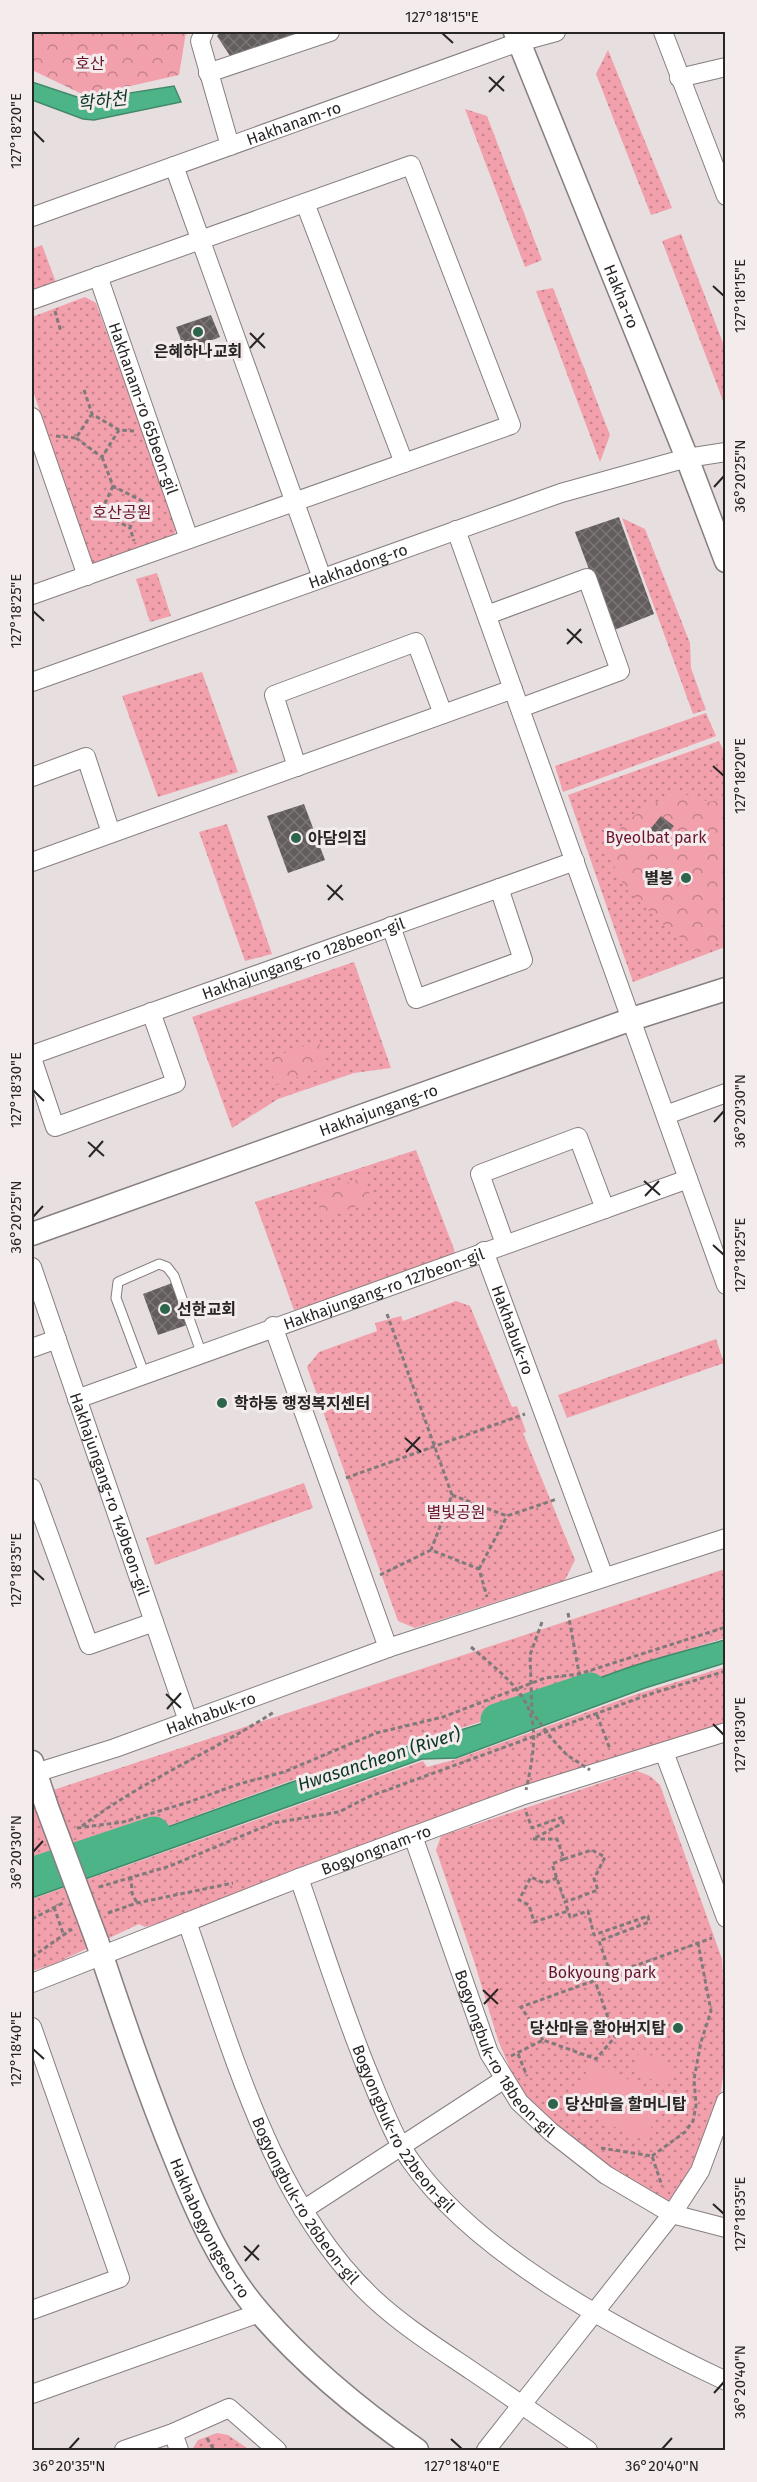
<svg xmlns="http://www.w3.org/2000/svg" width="757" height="2482" font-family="'Fira Sans','Noto Sans KR',sans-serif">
<defs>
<pattern id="green-dots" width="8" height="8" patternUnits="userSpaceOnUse" patternTransform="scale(1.5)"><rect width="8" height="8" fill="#f2a0ac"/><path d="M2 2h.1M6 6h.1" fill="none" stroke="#c4828c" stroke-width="1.8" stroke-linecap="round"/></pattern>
<pattern id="forest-crowns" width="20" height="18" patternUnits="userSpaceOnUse" patternTransform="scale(1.5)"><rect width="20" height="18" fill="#f2a0ac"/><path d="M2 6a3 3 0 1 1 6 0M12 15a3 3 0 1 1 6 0" fill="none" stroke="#c4828c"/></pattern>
<pattern id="building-cross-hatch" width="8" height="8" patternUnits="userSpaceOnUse" patternTransform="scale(1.5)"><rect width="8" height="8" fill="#645d5e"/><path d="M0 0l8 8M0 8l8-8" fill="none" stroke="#7a7576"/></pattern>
</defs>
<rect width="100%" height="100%" fill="#e7dedf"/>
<path fill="url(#green-dots)" d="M608,50L672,208L651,215L596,74Z
M465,109L487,116L542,260L525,267Z
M681,234L725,348V406L662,241Z
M42,245L57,285L33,292L32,249Z
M553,288L610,435L600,462L536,291Z
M85,297L96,303L177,528L170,544L102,568L91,563L32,388V317Z
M622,518L645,529L690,643L691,668L706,710L693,714Z
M157,573L171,616L150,622L136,579Z
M202,672L238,772L158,797L122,696Z
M706,713L716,736L563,792L555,766Z
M719,741L726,756L725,947L633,982L568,795Z
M227,824L272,954L245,961L199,832Z
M354,962L391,1068L354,1073L278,1099L232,1128L192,1017Z
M416,1150L454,1249L456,1261L294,1310L255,1202Z
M456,1301L470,1306L512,1407L517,1406L526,1432L523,1433L575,1560L565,1580L415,1628L398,1621L307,1367L319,1352L377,1331L375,1323L401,1316L403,1321Z
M716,1339L724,1363L567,1418L558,1395Z
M304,1483L313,1508L155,1565L146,1538Z
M725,1569V1638L619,1670L545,1702L293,1780L32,1876V1797Z
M725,1667V1724L333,1855L167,1921L145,1927L139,1924L54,1964L32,1971V1899L423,1761L427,1767L457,1759L637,1694Z
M637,1771L650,1776L660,1785L722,1959L725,2021V2059L720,2098L704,2146L674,2202L662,2205L557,2133L504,2071L509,2066L498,2040L474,1961L436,1850L441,1836Z
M217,2433L228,2435L250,2450H192L198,2440Z"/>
<path fill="url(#forest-crowns)" d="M32,32H186L179,75L86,96L32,70Z
M675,791L709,802L725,798V940L692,952L683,938L674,935L625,888L607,851L624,822Z
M319,1041L328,1066L276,1085L267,1059Z
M364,1177L372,1201L323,1218L315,1194Z"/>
<path fill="#f2a0ac" d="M641,2050L677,2069L667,2087L631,2069Z
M591,2062L665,2097L645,2141L570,2106Z"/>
<path fill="#4db487" stroke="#42896a" stroke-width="1.5" d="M32,82L86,100L174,86L181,102L94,120L83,119L32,100Z
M725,1640V1663L645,1688L456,1758L422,1759L32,1898V1876L292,1782L545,1704C600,1672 665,1656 725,1640Z"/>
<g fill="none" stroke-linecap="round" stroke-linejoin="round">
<path stroke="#4db487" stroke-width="33" d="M497,1720L590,1689
M32,1874L154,1833"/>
</g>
<path fill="url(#building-cross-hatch)" d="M220,32H306L232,59L217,36Z
M211,315L220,337L210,341L213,348L187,356L176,327Z
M619,517L654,614L612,631L575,532Z
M304,804L325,860L288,873L267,816Z
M661,816L674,826L659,845L646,834Z
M172,1283L187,1325L158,1335L143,1294Z"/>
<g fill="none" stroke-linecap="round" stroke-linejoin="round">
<defs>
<path id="service" d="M144,1373L116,1298L118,1282L159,1264L167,1267L174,1276L201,1352"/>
<g id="minor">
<path d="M204,32L200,41L230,146"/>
<path d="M663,32L726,196"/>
<path d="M208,73L330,32"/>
<path d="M679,78L726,67"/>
<path d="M174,166L322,578"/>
<path d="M305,203L404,463"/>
<path id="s1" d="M32,217L519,42L556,32"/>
<path id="s2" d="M98,276L189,539"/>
<path d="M32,300L411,165L511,425L32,595"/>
<path d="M32,417L87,576"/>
<path d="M456,530L726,1285"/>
<path d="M487,615L587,578L620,671L520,708"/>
<path id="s3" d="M32,682L561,493L687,458L726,452"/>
<path d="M297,767L274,695L416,642L443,714"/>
<path d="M32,777L86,757L111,833"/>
<path d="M32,862L513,689"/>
<path d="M391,926L416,999L523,960L499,888"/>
<path id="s4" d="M32,1055L575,861"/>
<path d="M32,1058L55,1127L176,1083L151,1012"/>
<path d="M666,1115L726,1093"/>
<path d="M505,1244L480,1174L578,1137L605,1209"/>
<path id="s5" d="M484,1251L604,1577"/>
<path id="s6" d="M32,1267L188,1721"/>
<path d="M273,1326L388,1648"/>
<path d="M32,1348L57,1339"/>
<path id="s7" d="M77,1399L688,1179"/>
<path d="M32,1488L89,1645L154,1622"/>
<path d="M664,1752L726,1918"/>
<path id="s8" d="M32,1774L115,1748L388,1648L726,1538"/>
<path id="s9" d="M413,1836L489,2053L519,2102L551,2132L606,2175L672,2214L726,2228"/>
<path id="s10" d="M299,1878C321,1941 341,2005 366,2067C377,2093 387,2121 401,2146C463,2249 620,2331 726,2381"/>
<path id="s11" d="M187,1922C232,2049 272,2203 373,2298C403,2326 438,2348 472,2371C511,2397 549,2424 588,2450"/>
<path id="s12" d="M32,1983L299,1878L521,1796L726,1732"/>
<path d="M32,2027L120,2278L32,2310"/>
<path d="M303,2210L503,2080"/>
<path d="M32,2394L259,2313"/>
<path d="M173,2433L179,2450"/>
<path d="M124,2450L173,2433L229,2408L277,2450"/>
<path d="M486,2450L672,2214L700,2171L726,2101"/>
</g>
<g id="tertiary">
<path id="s13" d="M515,32L687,458L726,561"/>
<path id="s14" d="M32,1234L632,1019L726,989"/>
<path d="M32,1762L47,1807"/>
<path id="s15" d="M97,1941C122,2016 147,2090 177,2163C198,2215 223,2271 260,2313C305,2365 361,2411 417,2450"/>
</g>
</defs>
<use href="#service" stroke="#867e7f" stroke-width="11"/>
<use href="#minor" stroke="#867e7f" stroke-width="20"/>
<use href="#tertiary" stroke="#867e7f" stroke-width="25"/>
<path stroke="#807b7b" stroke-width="3" stroke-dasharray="4.5 3" stroke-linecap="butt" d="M55,311L61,332
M84,390L92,414L119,430L134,431
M56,436L76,438L91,415
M76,438L102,457L119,430
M102,457L113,486L142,501L130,528L134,541
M113,486L101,512L130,528
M387,1314L452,1495L431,1550
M346,1478L525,1414
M452,1495L507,1516L557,1499
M479,1569L507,1516
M380,1575L431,1550L479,1569L487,1597
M568,1613L579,1673
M597,1715L610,1749
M526,1812L532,1828L563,1817V1823L533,1839H557L564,1859L592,1850L605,1857L594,1879L598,1890L565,1902L570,1917L588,1911L594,1935L648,1916L649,1922L599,1941L611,1975
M82,1826C142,1781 212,1752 274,1712
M77,1828L123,1822L189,1802L239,1784L284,1772L376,1733L443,1717L545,1678L579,1674L726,1627
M564,1859L552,1864L565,1902
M131,1876L132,1893L137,1903
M557,1878L544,1883L531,1877L519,1900L529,1905L534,1922L568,1911
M99,1887L170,1866L273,1823L339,1812L368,1797L650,1694L726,1671
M54,1907L63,1933
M108,1913L137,1903L233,1883
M32,1919L63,1903
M32,1957L72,1929
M543,2040L521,2007L712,1938
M518,2054L527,2076
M511,2056L543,2040L596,2059L615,2037L595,1981
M601,2148L652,2156L662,2186
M652,2156L685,2132L693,2121L696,2105L694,2079L701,2042L711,2011L698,1943
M207,2438L214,2450"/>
<use href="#service" stroke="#fff" stroke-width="9"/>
<use href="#minor" stroke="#fff" stroke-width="18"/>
<use href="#tertiary" stroke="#fff" stroke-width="22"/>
<defs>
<path id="tertiary-bridge" d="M47,1807L97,1941"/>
</defs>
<use href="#tertiary-bridge" stroke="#867e7f" stroke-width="25" stroke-linecap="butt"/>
<path stroke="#807b7b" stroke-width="3" stroke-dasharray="4.5 3" stroke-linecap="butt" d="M542,1622L530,1655L532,1712L552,1739L567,1755L590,1770
M471,1647C532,1698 544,1710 526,1790"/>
<use href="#tertiary-bridge" stroke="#fff" stroke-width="22"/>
</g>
<path fill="none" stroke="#282525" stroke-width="2" d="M442,33L453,43M489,77L504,91M489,92L504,76M33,131L44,142M713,286L724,296M250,333L265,348M250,348L264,333M714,487L724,476M33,611L44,621M567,629L582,643M567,644L581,629M713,766L724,776M327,885L343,900M328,900L342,885M33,1090L44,1101M714,1122L724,1111M88,1142L104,1156M89,1157L103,1141M644,1181L660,1195M645,1196L659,1181M33,1217L43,1206M713,1245L724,1255M405,1438L421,1452M406,1452L420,1437M33,1570L44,1580M166,1694L181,1708M167,1709L181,1693M713,1724L724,1735M33,1852L43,1841M483,1990L498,2004M484,2004L498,1989M33,2049L44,2059M713,2204L724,2214M244,2246L259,2260M245,2261L259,2245M714,2393L724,2382M451,2439L462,2449M69,2449L79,2438M662,2449L672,2438"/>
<g fill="#2d644c" stroke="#f4ebec" stroke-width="2">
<circle cx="198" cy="332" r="6"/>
<circle cx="296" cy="838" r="6"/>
<circle cx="686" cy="878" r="6"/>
<circle cx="165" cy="1309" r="6"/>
<circle cx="222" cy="1403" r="6"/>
<circle cx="678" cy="2028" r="6"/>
<circle cx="553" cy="2104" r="6"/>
</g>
<g text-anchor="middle" stroke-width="6" stroke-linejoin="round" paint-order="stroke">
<g font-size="16" fill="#6a152d" stroke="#f4ebec">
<text x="90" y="69">호산</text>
<text x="122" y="518">호산공원</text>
<text x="656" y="843">Byeolbat park</text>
<text x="456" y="1518">별빛공원</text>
<text x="602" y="1978">Bokyoung park</text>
</g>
<g font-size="16" fill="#282525" stroke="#f4ebec">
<text dy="6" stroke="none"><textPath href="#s1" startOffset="278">Hakhanam-ro</textPath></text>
<text dy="6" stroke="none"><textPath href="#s13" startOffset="285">Hakha-ro</textPath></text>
<text dy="6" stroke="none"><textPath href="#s2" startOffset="140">Hakhanam-ro 65beon-gil</textPath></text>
<text dy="6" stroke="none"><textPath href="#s3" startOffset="346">Hakhadong-ro</textPath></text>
<text dy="6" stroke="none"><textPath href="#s4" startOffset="288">Hakhajungang-ro 128beon-gil</textPath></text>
<text dy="6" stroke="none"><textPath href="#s14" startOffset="368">Hakhajungang-ro</textPath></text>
<text dy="6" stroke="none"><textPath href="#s7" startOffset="326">Hakhajungang-ro 127beon-gil</textPath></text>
<text dy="6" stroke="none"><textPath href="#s5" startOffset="84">Hakhabuk-ro</textPath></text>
<text dy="6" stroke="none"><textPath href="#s6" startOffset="240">Hakhajungang-ro 149beon-gil</textPath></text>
<text dy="6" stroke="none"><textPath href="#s8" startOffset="189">Hakhabuk-ro</textPath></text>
<text dy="6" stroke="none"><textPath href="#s12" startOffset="369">Bogyongnam-ro</textPath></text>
<text dy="6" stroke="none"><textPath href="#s9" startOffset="238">Bogyongbuk-ro 18beon-gil</textPath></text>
<text dy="6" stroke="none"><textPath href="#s10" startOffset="273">Bogyongbuk-ro 22beon-gil</textPath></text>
<text dy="6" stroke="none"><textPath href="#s11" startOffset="304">Bogyongbuk-ro 26beon-gil</textPath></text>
<text dy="6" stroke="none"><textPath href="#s15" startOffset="309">Hakhabogyongseo-ro</textPath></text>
</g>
<g font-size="16" font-weight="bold" fill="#282525" stroke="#f4ebec" text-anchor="start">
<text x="198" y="357" text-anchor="middle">은혜하나교회</text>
<text x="308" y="844">아담의집</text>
<text x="674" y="884" text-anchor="end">별봉</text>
<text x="177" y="1315">선한교회</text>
<text x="234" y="1409">학하동 행정복지센터</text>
<text x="666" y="2034" text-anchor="end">당산마을 할아버지탑</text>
<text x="565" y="2110">당산마을 할머니탑</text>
</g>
<g font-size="18" font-style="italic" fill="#093725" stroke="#f4ebec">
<text transform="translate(102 101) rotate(-7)" y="6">학하천</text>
<text transform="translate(379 1759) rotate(-18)" y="6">Hwasancheon (River)</text>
</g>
</g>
<rect width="757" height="2482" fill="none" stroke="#f4ebec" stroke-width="66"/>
<rect x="33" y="33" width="691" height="2416" fill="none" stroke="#282525" stroke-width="2"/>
<g font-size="15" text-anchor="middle" fill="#282525">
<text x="442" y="22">127°18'15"E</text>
<text transform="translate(16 131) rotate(-90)" y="5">127°18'20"E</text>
<text transform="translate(740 296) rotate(-90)" y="5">127°18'15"E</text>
<text transform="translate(740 476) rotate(-90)" y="5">36°20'25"N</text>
<text transform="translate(16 611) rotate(-90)" y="5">127°18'25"E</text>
<text transform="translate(740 776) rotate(-90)" y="5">127°18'20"E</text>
<text transform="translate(16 1090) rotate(-90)" y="5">127°18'30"E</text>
<text transform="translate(740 1111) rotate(-90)" y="5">36°20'30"N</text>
<text transform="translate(16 1217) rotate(-90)" y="5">36°20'25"N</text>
<text transform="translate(740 1255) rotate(-90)" y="5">127°18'25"E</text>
<text transform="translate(16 1570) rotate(-90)" y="5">127°18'35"E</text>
<text transform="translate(740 1735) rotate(-90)" y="5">127°18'30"E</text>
<text transform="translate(16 1852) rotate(-90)" y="5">36°20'30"N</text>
<text transform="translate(16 2049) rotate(-90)" y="5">127°18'40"E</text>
<text transform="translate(740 2214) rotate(-90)" y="5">127°18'35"E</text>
<text transform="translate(740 2382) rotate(-90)" y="5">36°20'40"N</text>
<text x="69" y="2471">36°20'35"N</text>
<text x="462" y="2471">127°18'40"E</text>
<text x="662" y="2471">36°20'40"N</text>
</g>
</svg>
